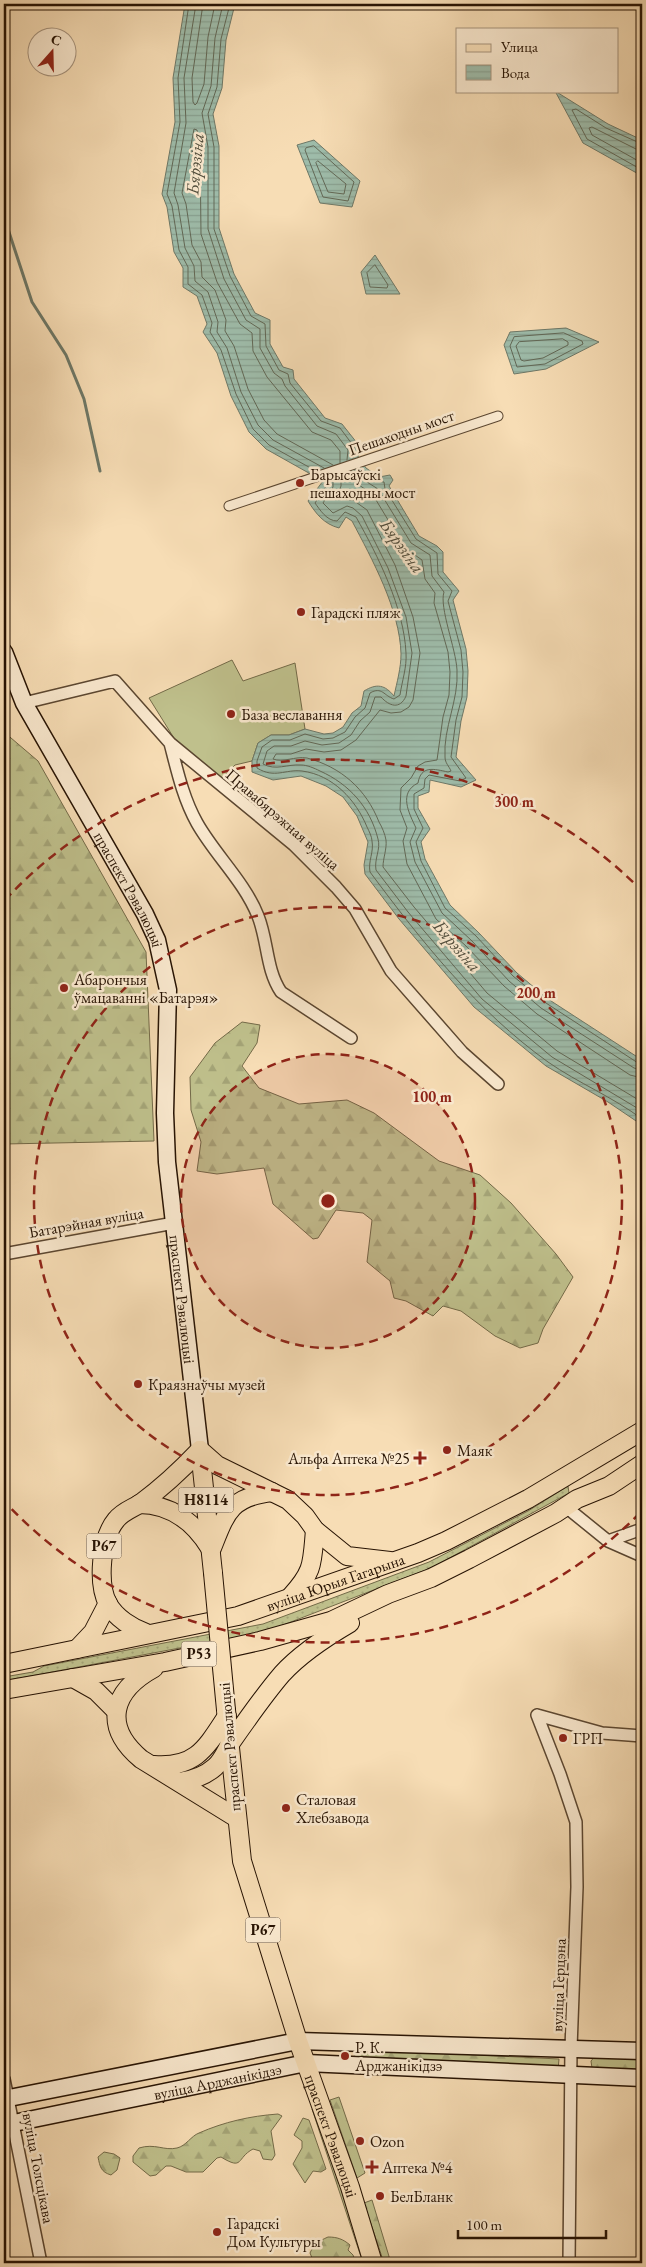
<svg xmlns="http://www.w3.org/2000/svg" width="646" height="2267" font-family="'EB Garamond',serif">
<defs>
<pattern id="grass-dots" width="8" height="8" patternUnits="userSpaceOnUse" patternTransform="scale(1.25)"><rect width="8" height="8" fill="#bfc08c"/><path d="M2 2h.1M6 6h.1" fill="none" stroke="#a4a477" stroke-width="1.8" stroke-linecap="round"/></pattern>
<pattern id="forest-firs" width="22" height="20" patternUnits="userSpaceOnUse" patternTransform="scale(1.25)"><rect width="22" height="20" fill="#bfc08c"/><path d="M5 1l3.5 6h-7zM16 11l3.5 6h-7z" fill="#a4a477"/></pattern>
<pattern id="water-rules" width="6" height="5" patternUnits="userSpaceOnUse" patternTransform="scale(1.25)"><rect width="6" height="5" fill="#9ebcaa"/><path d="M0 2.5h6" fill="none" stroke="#88a191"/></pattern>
</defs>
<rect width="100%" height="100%" fill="#f7ddb5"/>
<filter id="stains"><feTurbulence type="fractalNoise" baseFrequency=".004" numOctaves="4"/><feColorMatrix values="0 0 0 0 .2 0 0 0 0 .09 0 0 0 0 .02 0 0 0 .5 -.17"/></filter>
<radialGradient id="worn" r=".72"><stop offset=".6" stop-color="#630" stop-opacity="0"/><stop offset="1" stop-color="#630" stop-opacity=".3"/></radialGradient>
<path fill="url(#grass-dots)" stroke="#736a48" d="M568,1486L569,1493L433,1567L265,1632L4,1681V1677L33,1672L44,1666L263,1624L429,1562L528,1511Z"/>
<path fill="url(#forest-firs)" stroke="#736a48" d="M4,732L38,761L146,952L154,1141L4,1144Z
M242,1022L260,1025L257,1043L242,1066L259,1088L299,1104L347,1100L374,1113L439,1161L480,1175L511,1203L556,1254L573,1277L543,1329L538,1343L520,1348L495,1336L461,1311L443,1306L433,1316L406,1301L394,1298L390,1281L367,1262L372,1220L363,1213L336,1210L318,1238L313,1239L273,1204L264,1168L217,1174L197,1171L201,1142L191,1110L190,1077L215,1043Z
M355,2049L559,2059L558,2070L355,2059Z
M596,2055L642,2057V2072L592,2068L591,2061Z
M339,2097L365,2173L357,2178L330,2100Z
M314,2108L366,2263H363L312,2109Z
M278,2114L282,2116L271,2131L275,2155L272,2160L263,2159L260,2151L253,2149C236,2158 244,2171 221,2157L217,2158L203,2172H186L171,2166H166L156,2175L150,2176L133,2162V2156L139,2148C155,2143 164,2151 177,2148C186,2146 191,2136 199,2133C224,2122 250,2116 278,2114Z
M303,2118L309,2120L326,2169L321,2172L313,2171L305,2183L293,2164L302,2148V2141L294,2135Z
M104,2152L114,2154L120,2158L117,2170L111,2175C101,2172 100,2167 98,2157Z
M372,2200L391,2263H384L364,2203Z
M328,2237C337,2237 343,2239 350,2245L348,2250L353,2255L356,2263H314L310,2253C314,2244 319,2241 328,2237Z"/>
<path fill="#bfc08c" stroke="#736a48" d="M232,660L243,681L295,663L305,729L289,735H271L258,743L252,761L235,765L222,778L177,743L149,698Z"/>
<path fill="url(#water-rules)" stroke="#6e7867" d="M185,4H235L226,40L222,88L213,114L219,146V228L234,274L255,313L270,320V344L283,367L293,370L294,379L325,418L342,424L361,448L358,457L366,468L379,477L390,475L393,480L389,486L419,536L437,546L443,552V572L459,591L453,600L466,649L468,671L467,697L461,721L456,757L476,780L461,787L430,780L429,792L418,796V808L430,829L421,842L425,859L450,905L479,933L517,973L548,999L642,1060V1125L608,1102L546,1066L474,1007L399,919L365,874L364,865L368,842L357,816L343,797L326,786L301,776L273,780L252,772V761L258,743L271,735H289L305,729L324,734L333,733L343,727L352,713L361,706L364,691C377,683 385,685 394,696C397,682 401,668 401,654C400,610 372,559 352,521L346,517L339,528C324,524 316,514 308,501L323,481L266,449L249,432L231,396L217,353L203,332L207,324L197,296L183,287V268L174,252L167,207L162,194L175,122L173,78Z
M555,91L608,124L642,140V176L583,143Z
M314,140L360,181L352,207L320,203L297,145Z
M375,255L400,294H366L361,272Z
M566,328L599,342L546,369L514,374L504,345L510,332Z"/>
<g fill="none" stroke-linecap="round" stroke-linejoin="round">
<path stroke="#626856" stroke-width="1" d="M189,4L178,78L180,122L167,194L172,206L179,250L188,267V284L202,295L212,323L210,332L221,350L236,394L253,429L269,445L316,471
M196,4L184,78L186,123L174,193L178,205L185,248L194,266L195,281L208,292L218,322L217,332L227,348L241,392L258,425L273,440L324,468
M203,4L192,78L193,102L195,105L197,103L204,84L208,37L215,4
M223,4L215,38L211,86L202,113L208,147V229L224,279L246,320L260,329V348L274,373L282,379L285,386L317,426L336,434L348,450L347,460
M230,4L221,39L217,87L208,114L214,147V229L230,276L251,316L265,324L266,346L279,370L288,374L290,383L321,421L340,428L355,448L353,458
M642,144L606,128L576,109L572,110L587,139L642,170
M314,146L354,182L348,201L323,197L305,150L306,148Z
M642,150L636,149L592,127L589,128L592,135L642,163
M318,161L346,184L344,194L328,192L316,163Z
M375,265L388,285L387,288L370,287L367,273Z
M564,333L582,341L583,344L545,364L517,367L510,346L514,337Z
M563,339L568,342V345L543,358L524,361L521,360L516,346L519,342Z
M333,465L277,434L264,420L248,389L234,346L225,331L226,320L215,290L202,277L201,262L192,245L186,204L182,193L194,129L197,130L200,148L201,234L217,282L240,324L252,333L253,351L267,377L312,432L331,440L340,451V463
M360,468L376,481L384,482L385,489L416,539L437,553L438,574L452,591L448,601L461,650L463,672L462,697L456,720L451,757L466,778L460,781L429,775L425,779L424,788L414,794V809L423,828L416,842L421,861L445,908L476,936L513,976L546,1003L638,1063L642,1064
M354,470L359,477L378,489L411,543L430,555L432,576L444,592C439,607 456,649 457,670C459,700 443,728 445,757C445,763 449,766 451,771L448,772C434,769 421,765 418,783C398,793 409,813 416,828L410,842L415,862L442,913L472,941L509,981L541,1008L634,1068L642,1070
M346,473L355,482L373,495L405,548L422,560L425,579L435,593L434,603L448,652L450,672L449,695L443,717L437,760L425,762L418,766L411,778L401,788L400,810L407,828L403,841L407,864L436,919L466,946L504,986L537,1014L630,1075L642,1078
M341,475V486L336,499L353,500L367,510L395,565L413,617L420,653L413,700L409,707L401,712L391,713L380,710L356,740L341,750L324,752L306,749L291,754H276L273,759C283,763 295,756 307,758C341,767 366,789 379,822C382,827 385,834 386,840C387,849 383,858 383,867L414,907L487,993L557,1051L642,1102
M333,477V487L323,503L333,513L347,506L353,508L362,516L388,568L406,617L412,653L406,696C400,710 389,706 381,697H375L370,712L360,721L351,735L339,743L322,745L305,741L291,746H274L267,751L263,764C276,771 287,764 301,765C307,765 314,768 320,771C349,784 370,807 378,839C381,849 374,859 376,870L408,912L482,999L552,1057L642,1111
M327,479V485L315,503C320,510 327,521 337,521L345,512L356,517C378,556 404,608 406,653C407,667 402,681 400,695L394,699C384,696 382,686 370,693L365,708L355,717L345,732L333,738L323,739L305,734L290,740H272L262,747L257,761V768C275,779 285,769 302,771C333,775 356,800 367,827C369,831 372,837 372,841C374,852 368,861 370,872C422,942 477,1011 548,1062C578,1083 613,1097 642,1119"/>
<path stroke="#6e7867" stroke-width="3" d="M4,208L7,226L32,302L66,355L84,399L100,471"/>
<defs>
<path id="pedestrian" d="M229,506L498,416"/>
<path id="minor" d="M24,703L115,681L170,743L294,845L336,887L355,909L391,971L462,1052L498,1084
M170,743C177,770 183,798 197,823C215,855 244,881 258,916C268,941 266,970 281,992L351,1038
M4,1254L174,1223
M566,1507L608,1541L642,1556
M608,1541L642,1529
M537,1715L560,1774L576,1822L577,1887L571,2048L569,2263
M537,1715L602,1733L642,1736
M4,2079L41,2263"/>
<g id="secondary">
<path id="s1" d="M4,652L24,703L145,914L157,940L168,990L165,1113L167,1162L200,1450"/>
<path d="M4,2099L298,2041L642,2051"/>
<path id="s2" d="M4,2125L306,2063L642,2078"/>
</g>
<g id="primary">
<path d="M200,1450L217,1465L288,1500L305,1516L315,1530L347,1556L390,1561"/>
<path d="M200,1450L213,1573"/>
<path d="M139,1504C170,1504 194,1522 210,1548"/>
<path d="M212,1548C226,1513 230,1497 272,1492"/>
<path d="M291,1596C314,1571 312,1563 315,1530"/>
<path d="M146,1633C132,1628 116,1618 108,1604C97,1583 101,1538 116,1520C123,1511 132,1509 141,1503C163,1487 182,1469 200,1450"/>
<path d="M77,1649L93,1632L108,1603"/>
<path id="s3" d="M4,1664L238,1616L418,1553L446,1541L528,1499L642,1431"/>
<path d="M154,1668C112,1691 102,1726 141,1759L235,1817"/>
<path d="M73,1678L96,1691L116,1711"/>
<path d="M4,1690L165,1662L260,1641L331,1621L388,1594L431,1578L469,1559L556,1513L577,1499L609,1486L642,1464"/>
<path id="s4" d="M226,1710L242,1861L298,2041L350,2187L373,2263"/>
<path d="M154,1765C196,1768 206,1748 227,1716"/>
<path d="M180,1782C193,1780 205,1776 215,1767C223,1760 226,1750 232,1741C248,1718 264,1695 282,1674C301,1653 326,1637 350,1623"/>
</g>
</defs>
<use href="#pedestrian" stroke="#5b4630" stroke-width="11"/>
<use href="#minor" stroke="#5b4630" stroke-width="14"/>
<use href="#secondary" stroke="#271303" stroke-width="19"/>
<use href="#primary" stroke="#271303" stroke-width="20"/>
<use href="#pedestrian" stroke="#fae9cf" stroke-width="9"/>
<use href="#minor" stroke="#fae9cf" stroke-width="11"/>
<use href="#secondary" stroke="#fae9cf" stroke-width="16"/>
<use href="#primary" stroke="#f7ddb5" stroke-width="18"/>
<defs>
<path id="primary-bridge" d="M213,1573L226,1710"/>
</defs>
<use href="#primary-bridge" stroke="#271303" stroke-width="20" stroke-linecap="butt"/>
<use href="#primary-bridge" stroke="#f7ddb5" stroke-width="18"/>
</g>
<circle cx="328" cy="1201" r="147" fill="#8f2418" fill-opacity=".12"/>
<g fill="none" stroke="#8f2418" stroke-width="2.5" stroke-dasharray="9 6">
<circle cx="328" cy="1201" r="147"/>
<circle cx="328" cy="1201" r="294"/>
<path d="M640 1513A441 441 0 0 1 5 1502M5 900A441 441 0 0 1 640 889"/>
</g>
<g fill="#8f2418" stroke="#fae9cf" stroke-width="2">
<circle cx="300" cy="483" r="5"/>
<circle cx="301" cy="612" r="5"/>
<circle cx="231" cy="714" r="5"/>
<circle cx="64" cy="988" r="5"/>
<circle cx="138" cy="1384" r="5"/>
<circle cx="447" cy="1450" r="5"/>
<path d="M417.5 1450.5h5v5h5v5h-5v5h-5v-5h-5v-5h5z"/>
<circle cx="563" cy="1738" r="5"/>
<circle cx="286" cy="1808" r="5"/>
<circle cx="345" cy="2056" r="5"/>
<circle cx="360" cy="2141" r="5"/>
<path d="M369.5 2159.5h5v5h5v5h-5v5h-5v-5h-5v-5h5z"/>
<circle cx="380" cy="2196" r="5"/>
<circle cx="217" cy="2232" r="5"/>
</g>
<g text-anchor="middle" stroke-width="5" stroke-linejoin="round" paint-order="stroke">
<g fill="#fae9cf" stroke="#665340" stroke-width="1">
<rect x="178.5" y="1487.5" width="55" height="25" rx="4"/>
<rect x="86.5" y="1533.5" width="35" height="25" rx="4"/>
<rect x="181.5" y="1641.5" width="35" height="25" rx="4"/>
<rect x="245.5" y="1917.5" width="35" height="25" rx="4"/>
</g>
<g font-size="15" font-weight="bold" fill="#271303">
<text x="206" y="1505">Н8114</text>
<text x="104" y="1551">Р67</text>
<text x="199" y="1659">Р53</text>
<text x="263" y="1935">Р67</text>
</g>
<g font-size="16" fill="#271303" stroke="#fae9cf">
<text transform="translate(401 432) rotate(-19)" y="6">Пешаходны мост</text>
<text transform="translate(283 819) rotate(41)" y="6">Правабярэжная вуліца</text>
<text dy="6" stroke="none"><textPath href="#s1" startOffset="269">праспект Рэвалюцыі</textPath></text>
<text transform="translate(86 1222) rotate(-10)" y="6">Батарэйная вуліца</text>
<text dy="6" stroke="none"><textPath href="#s1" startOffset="688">праспект Рэвалюцыі</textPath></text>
<text dy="6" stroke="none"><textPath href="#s3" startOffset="342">вуліца Юрыя Гагарына</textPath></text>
<text transform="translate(229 1747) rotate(-95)" y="6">праспект Рэвалюцыі</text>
<text transform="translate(558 1985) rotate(-88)" y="6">вуліца Герцэна</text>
<text dy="6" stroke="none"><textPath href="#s2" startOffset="218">вуліца Арджанікідзэ</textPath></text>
<text dy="6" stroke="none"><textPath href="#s4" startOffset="441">праспект Рэвалюцыі</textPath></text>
<text transform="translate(39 2168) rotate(79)" y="6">вуліца Толсцікава</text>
</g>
<g font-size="16" fill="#271303" stroke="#fae9cf" text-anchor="start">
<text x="310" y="480">Барысаўскі<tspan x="310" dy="18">пешаходны мост</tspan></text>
<text x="311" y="618">Гарадскі пляж</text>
<text x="241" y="720">База веславання</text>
<text x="74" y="985">Абарончыя<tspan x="74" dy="18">ўмацаванні «Батарэя»</tspan></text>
<text x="148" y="1390">Краязнаўчы музей</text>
<text x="457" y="1456">Маяк</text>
<text x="410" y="1464" text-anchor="end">Альфа Аптека №25</text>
<text x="573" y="1744">ГРП</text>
<text x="296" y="1805">Сталовая<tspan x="296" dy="18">Хлебзавода</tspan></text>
<text x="355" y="2053">Р. К.<tspan x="355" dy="18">Арджанікідзэ</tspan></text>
<text x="370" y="2147">Ozon</text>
<text x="382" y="2173">Аптека №4</text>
<text x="390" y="2202">БелБланк</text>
<text x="227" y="2229">Гарадскі<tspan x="227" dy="18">Дом Культуры</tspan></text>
</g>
<g font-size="18" font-style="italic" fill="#514e3d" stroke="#fae9cf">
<text transform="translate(195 164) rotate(-85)" y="6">Бярэзіна</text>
<text transform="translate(402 546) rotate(54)" y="6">Бярэзіна</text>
<text transform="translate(457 946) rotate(49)" y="6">Бярэзіна</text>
</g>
</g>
<circle cx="328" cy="1201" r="8" fill="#8f2418" stroke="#fae9cf" stroke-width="2.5"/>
<g font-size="15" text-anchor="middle" font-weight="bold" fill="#8f2418" stroke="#fae9cf" stroke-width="5" stroke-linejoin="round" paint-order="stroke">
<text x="514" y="807">300 m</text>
<text x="536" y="998">200 m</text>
<text x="432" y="1102">100 m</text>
</g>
<rect width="646" height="2267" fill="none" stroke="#f7ddb5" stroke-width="20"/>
<rect x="5" y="5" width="636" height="2257" fill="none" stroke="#271303" stroke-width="2.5"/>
<rect x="10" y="10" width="626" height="2247" fill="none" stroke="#271303"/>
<rect x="456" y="28" width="162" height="65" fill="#fae9cf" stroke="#a6937d"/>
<rect x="466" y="44" width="25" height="8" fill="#f7ddb5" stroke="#a6937d"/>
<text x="501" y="52" font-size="15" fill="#271303">Улица</text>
<rect x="466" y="65" width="25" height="15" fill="url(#water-rules)" stroke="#a6937d"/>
<text x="501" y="78" font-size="15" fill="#271303">Вода</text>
<g transform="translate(52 52) rotate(20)"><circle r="24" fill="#fae9cf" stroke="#a6937d"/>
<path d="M0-4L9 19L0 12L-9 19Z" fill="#8f2418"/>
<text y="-8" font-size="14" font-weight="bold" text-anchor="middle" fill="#271303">С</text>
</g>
<path d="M458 2230v8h148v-8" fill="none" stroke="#271303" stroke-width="2.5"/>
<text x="466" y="2230" font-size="15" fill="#271303" stroke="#fae9cf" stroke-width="4" paint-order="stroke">100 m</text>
<rect width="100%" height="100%" filter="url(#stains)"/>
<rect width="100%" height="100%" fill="url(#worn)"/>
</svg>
